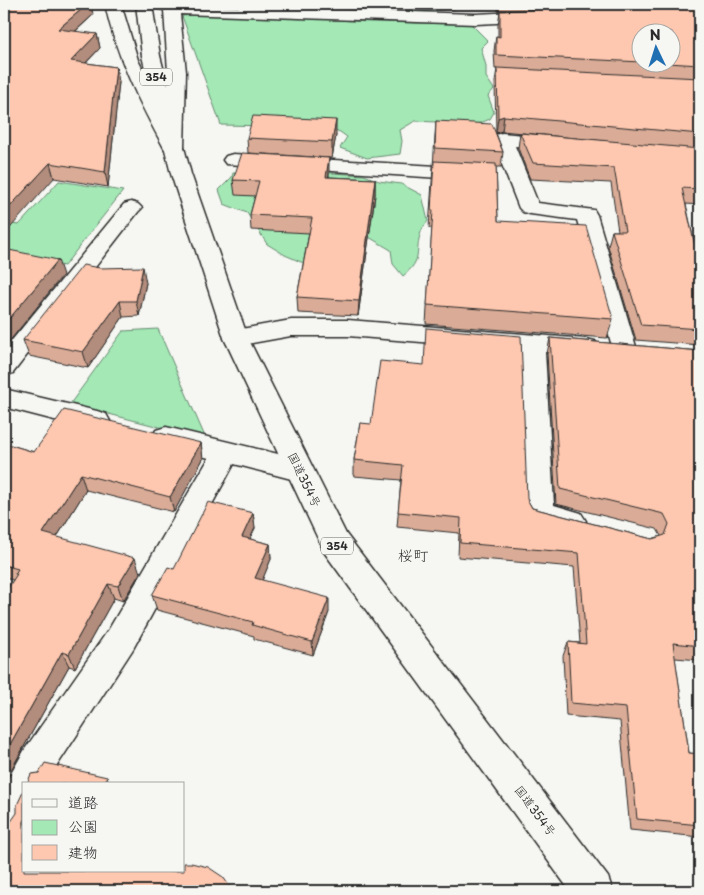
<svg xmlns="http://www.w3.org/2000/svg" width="704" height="895" font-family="'Playpen Sans','Klee One',sans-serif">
<rect width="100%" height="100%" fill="#f6f6f2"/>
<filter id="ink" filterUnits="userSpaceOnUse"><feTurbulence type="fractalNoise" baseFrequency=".02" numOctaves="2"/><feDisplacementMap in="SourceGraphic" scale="10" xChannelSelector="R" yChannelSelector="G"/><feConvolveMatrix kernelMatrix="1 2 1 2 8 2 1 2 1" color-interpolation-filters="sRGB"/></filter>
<g filter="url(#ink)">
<path fill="#a3e8b5" stroke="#678a70" d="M310,4H456L455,9L419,11L340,8Z
M206,14L252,15L371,22L471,24L488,41L481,48L486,66V77L494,89L488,96L494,112L490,119L478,124L415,121L400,130L402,141L400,154L367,158L340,148L347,137L340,132L327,127L221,125L182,16Z
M317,172L364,175L379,181L401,184L422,195L428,221C426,224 422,228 421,232C414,251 424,259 403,276L393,264L391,250L362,233L339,269L301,262L285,255L267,244L247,213L224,204L219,190L232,177L233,173Z
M59,181L123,191L64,266L4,254V223L19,225Z
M158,329L206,439L70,404L123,331Z"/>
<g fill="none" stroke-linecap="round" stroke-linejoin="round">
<defs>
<path id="minor" d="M105,4H121L138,60L166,116L168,72L164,10L151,7L149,4L476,14L536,11L542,13L544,16L542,19L536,21L476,24L180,14L186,72L184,148L181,152L174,154L167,152L164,148C139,102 116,56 105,4Z
M502,133L557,138L564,140L567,144L564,148L557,150L515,146L538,203L594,210L597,215L637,350L634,356L625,359L616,356L613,350L577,220L530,214L523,212L519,208L492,139L495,135Z
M233,154L471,168L478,170L481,174L478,178L471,180L226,164L223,160L226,156Z
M131,202L138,204L142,208L138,212L13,373L4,376V350L124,204Z
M291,320H348L586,339L595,341L598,347L595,353L586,355L545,352L554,505L581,513L586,521L581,529C565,535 546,528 530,522L525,514L520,350L348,336H291L236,346L227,344L224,338L227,332L236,330Z
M4,389L97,411L106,414L110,421L106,428L97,431L4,407Z
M166,427L299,459L309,462L313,470L309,478L299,481L234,464L133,649L45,784H24V823L17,835L4,841V786L25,749L109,629L209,458L156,444L152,437L156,430Z"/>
<path id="highway" d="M136,4H152L160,56L191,174L248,338L346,534L608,877L613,891H570L324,552L320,543L224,338L171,174L142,56Z"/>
</defs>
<use href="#minor" stroke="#2b2b2b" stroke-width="3"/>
<use href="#highway" stroke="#2b2b2b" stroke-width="3"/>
<use href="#minor" fill="#f6f6f2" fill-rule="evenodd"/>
<use href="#highway" fill="#f6f6f2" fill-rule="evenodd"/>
</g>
<path fill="#daac97" stroke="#2b2b2b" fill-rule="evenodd" d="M4,4H91L93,15L75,32L97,34L100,48L86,63L116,67L119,82L108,187L54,178Z
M235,4H291V6Z
M498,4H700V205L686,204L697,255L700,256V345L636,340L608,246L612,231H618L611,183L530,179L518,148L520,133L605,141L502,131L496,133L503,152L501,167H496L498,221L613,319L607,338L426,324L432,228H429L436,121L496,133L495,82L497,69H495L494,51L496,36L498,37V25L500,11H498ZM642,32L672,62H642Z
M336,135L332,158L248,153L247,138Z
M329,173V177L375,179V195L358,316L298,313L297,297L309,233L251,230L250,215L255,196L235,195L233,180Z
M146,283L139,316L123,317L88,368L29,356L23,340Z
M550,338L700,351V660L675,658L689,753L700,754V837L630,830L620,721L566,716L563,656L568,642L580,643L574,567L458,557L459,533L397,527L401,480L354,476V460L360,423L527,499L532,508L652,539L661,536L657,529L556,504L547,354Z
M4,443L34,452L201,443L203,459L174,512L86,490L57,537L140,573L123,601L114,598L75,668L69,666L11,770L4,767V594L13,580L4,578Z
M253,513L255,528L250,539L270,544L271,559L262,580L329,612L313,655L254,639V636L157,610L152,595L174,569Z"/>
<path fill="#b28c7b" stroke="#2b2b2b" d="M88,4H91L93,15L61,44L58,29Z
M97,34L100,48L74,75L71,61Z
M116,67L119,82L108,187L105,172Z
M504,116L502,131L496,133L498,118Z
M336,120V135L332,158V142Z
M329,158V173L326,192V177Z
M50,163L54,178L4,235V213Z
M375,179V195L358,316L359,301Z
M58,260L63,275L4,348V325Z
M143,267L146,283L139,316L136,301Z
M120,301L123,317L88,368L83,352Z
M201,443L203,459L174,512L170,497Z
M81,474L86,490L50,548L43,533Z
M253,513L255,528L244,552L242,537Z
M270,544L271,559L257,593L255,578Z
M135,558L140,573L123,601L118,586Z
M108,584L114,598L75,668L69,654Z
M329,598V612L313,655L312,642Z
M62,652L69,666L11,770L4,760V755Z
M107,777L110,784H104Z"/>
<path fill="#fec8b0" stroke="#2b2b2b" d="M4,4H88L58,29L97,34L71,61L116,67L105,172L50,163L4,213Z
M648,4H700V65L651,62H672V32H642V62L496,55V36L500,37V11Z
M497,68L700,78V134L504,116L498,118Z
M253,116L336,120L332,142L247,138Z
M436,121L492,124L503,152L435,148Z
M520,133L700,149V189L682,188L697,255L700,256V329L641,325L612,231H625L614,168L533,163Z
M242,153L329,158L326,177L375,179L359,301L297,297L312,218L250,215L259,181L233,180Z
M434,161L496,164L498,221L586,226L613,319L427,305L433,210H431Z
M4,249L58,260L4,325Z
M83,265L100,268L143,267L136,301H120L83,352L23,340Z
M426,328L521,336L527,499L532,508L652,539L665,535L669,524L664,514L560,489L550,338L700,351V646L673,643L689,753L700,754V825L637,819L626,708L571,703L568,642L586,644L579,553L460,543L461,518L398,512L403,465L354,460L360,423L371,424L380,361L424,365Z
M64,410L201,443L170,497L81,474L43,533L135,558L118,586L108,584L69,654L62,652L4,755V594L17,574H15L18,569L4,565V443L34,452Z
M208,502L253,513L242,537L270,544L255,578L329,598L312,642L252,625L253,622L152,595L168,567L174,569Z
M45,763L107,777L104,784H27L31,774L39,773Z
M24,790V871H184V863H191L208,867L223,877L233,891H4V834L7,827L17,813V805Z"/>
</g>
<g text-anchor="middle" stroke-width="5" stroke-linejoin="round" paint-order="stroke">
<g fill="#f6f6f2" stroke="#686867" stroke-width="1">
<rect x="140" y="68.5" width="32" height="17" rx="4"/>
<rect x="321" y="537.5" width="32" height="17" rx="4"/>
</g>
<g font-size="11" font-weight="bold" fill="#2b2b2b">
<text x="156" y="81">354</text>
<text x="337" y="550">354</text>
</g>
<g font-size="12" fill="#2b2b2b" stroke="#f6f6f2">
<text transform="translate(304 480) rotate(64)" y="4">国道354号</text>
<text transform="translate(535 811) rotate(53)" y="4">国道354号</text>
</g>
<g font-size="15" fill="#2b2b2b" stroke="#f6f6f2">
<text x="413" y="561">桜町</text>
</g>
</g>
<rect width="704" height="895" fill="none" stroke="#f6f6f2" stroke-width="20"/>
<rect x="10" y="10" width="684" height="875" fill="none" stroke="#2b2b2b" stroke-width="2" filter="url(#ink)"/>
<rect x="22" y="782" width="162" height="90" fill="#f6f6f2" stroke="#a5a5a2"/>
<rect x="32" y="799" width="25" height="8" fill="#f6f6f2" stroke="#a5a5a2"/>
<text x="68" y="808" font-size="15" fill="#2b2b2b">道路</text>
<rect x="32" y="820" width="25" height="15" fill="#a3e8b5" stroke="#a5a5a2"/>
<text x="68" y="832" font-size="15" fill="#2b2b2b">公園</text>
<rect x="32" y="845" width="25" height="15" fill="#fec8b0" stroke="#a5a5a2"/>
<text x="68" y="858" font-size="15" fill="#2b2b2b">建物</text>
<g transform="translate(656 48) rotate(356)"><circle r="24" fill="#f6f6f2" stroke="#a5a5a2"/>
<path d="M0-4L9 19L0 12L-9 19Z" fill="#1f6fb2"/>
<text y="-8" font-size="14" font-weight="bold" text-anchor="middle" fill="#2b2b2b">N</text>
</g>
</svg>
